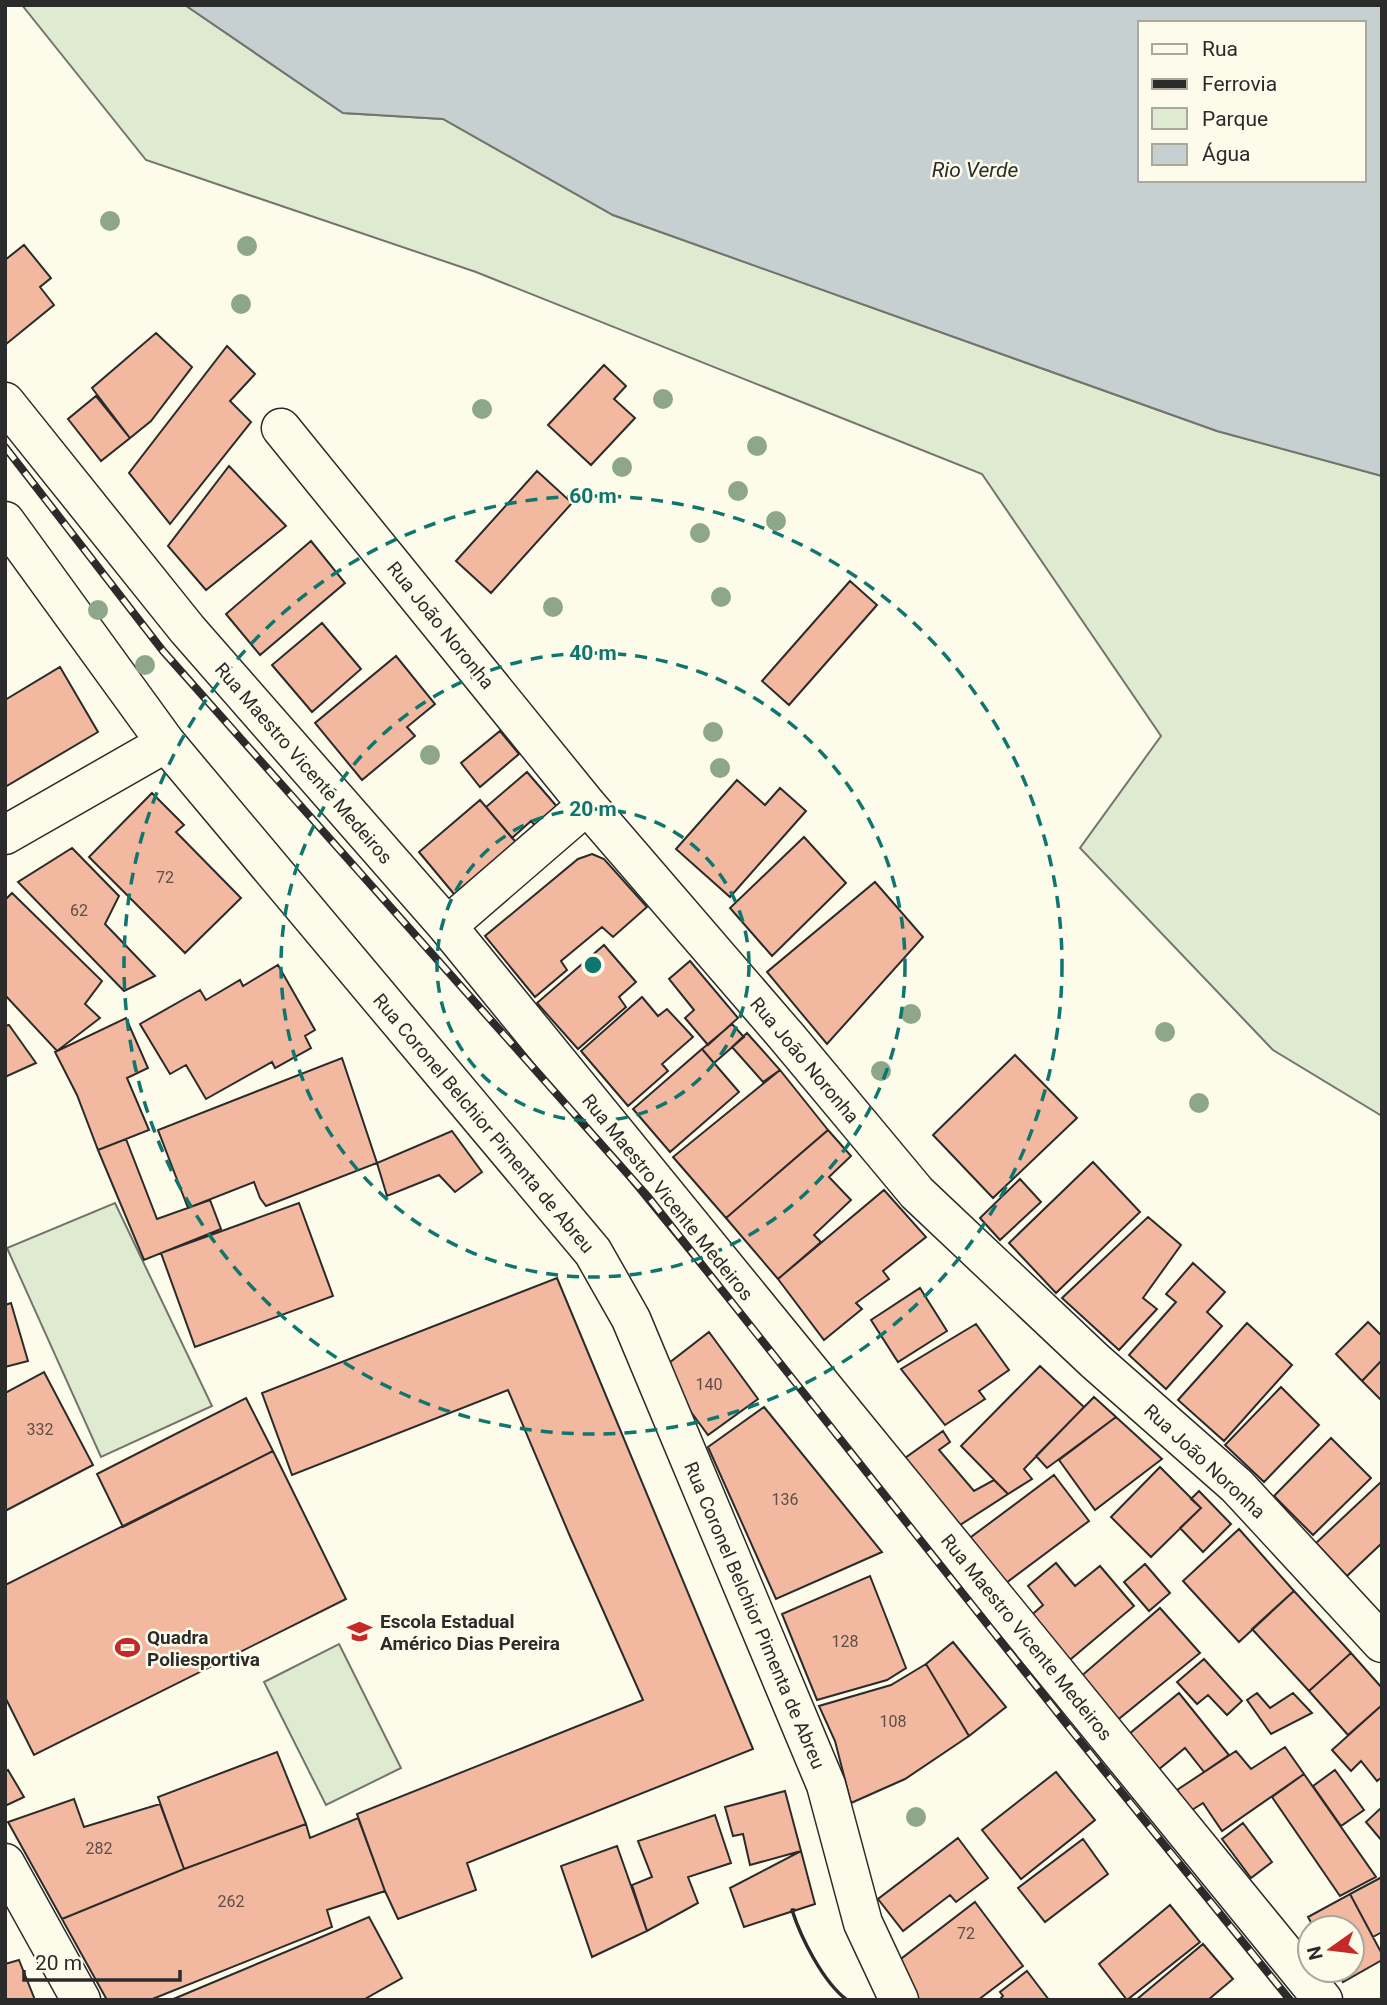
<svg xmlns="http://www.w3.org/2000/svg" width="1387" height="2005" font-family="Roboto,sans-serif">
<rect width="100%" height="100%" fill="#fdfbea"/>
<path fill="#deebd1" stroke="#74746e" stroke-width="2" d="M22,5H185L343,113L443,119L613,215L1217,431L1382,476V1116L1273,1050L1080,848L1161,736L982,474L476,272L146,160Z
M115,1203L212,1406L101,1457L7,1248Z
M339,1644L401,1768L326,1805L264,1682Z"/>
<path fill="#c7d0d0" stroke="#74746e" stroke-width="2" fill-rule="evenodd" d="M185,5H1382V476L1217,431L613,215L443,119L343,113ZM1140,23H1364V180H1140Z"/>
<path fill="#f2b8a0" stroke="#2b2b2b" stroke-width="2" d="M24,245L51,278L40,287L54,305L5,345V260Z
M156,333L192,367L151,421L130,438L92,388Z
M227,346L255,374L230,401L251,422L170,524L129,473Z
M604,365L626,386L614,399L635,418L591,465L548,425Z
M96,396L130,438L101,461L68,419Z
M229,466L286,526L206,590L168,546Z
M537,471L572,503L491,593L456,561Z
M311,541L345,583L260,655L226,614Z
M850,581L877,605L789,705L762,681Z
M322,623L361,669L312,712L272,665Z
M396,656L435,704L407,727L415,736L362,780L315,723Z
M60,667L98,732L5,787V700Z
M500,731L519,754L480,787L461,763Z
M527,772L559,809L537,828L531,821L512,838L486,807Z
M737,780L765,805L780,788L806,811L730,897L676,849Z
M152,793L184,825L176,832L241,898L185,953L89,857Z
M480,800L520,847L459,900L419,852Z
M804,837L846,883L772,956L730,908Z
M72,848L119,896L105,924L155,976L124,991L18,882Z
M592,854L604,859L647,907L613,937L602,927L561,961L567,970L535,997L485,936L578,859Z
M875,882L923,937L827,1044L767,972Z
M12,893L102,981L85,1004L100,1018L57,1051L5,995V900Z
M604,945L636,982L619,997L626,1007L578,1049L537,1003Z
M690,961L738,1018L708,1045L685,1018L694,1010L669,979Z
M278,965L315,1030L305,1036L311,1048L275,1068L272,1062L206,1099L186,1065L170,1074L140,1024L200,990L206,1000L240,980L243,986Z
M642,997L658,1016L667,1009L693,1037L662,1064L668,1071L628,1106L581,1051Z
M126,1018L148,1068L127,1078L149,1130L98,1150L77,1095L55,1052Z
M732,1024L744,1037L714,1063L702,1049Z
M9,1025L36,1063L5,1077V1026Z
M747,1033L780,1070L763,1082L732,1047Z
M702,1049L739,1092L670,1152L633,1109Z
M1015,1055L1077,1118L993,1198L933,1135Z
M342,1058L377,1163L266,1206L260,1198L254,1182L188,1208L158,1130Z
M780,1070L828,1130L726,1218L673,1157Z
M828,1130L851,1156L829,1177L851,1200L814,1235L821,1242L778,1279L726,1218Z
M452,1131L482,1172L455,1192L439,1175L387,1196L377,1163Z
M126,1139L157,1219L210,1200L221,1229L144,1260L98,1150Z
M1093,1162L1140,1212L1056,1293L1009,1243Z
M1020,1179L1041,1202L1000,1240L980,1218Z
M884,1190L926,1237L883,1271L889,1279L856,1303L862,1309L824,1340L778,1279Z
M299,1203L333,1296L195,1347L161,1253Z
M1148,1217L1181,1245L1143,1298L1157,1309L1119,1350L1062,1298Z
M1193,1263L1225,1292L1207,1312L1222,1326L1166,1389L1129,1355L1176,1302L1166,1294Z
M557,1278L753,1749L467,1863L476,1890L398,1919L385,1891L357,1814L643,1700L569,1534L508,1390L292,1475L262,1393Z
M920,1288L947,1331L898,1362L871,1320Z
M11,1303L28,1361L5,1367V1305Z
M1368,1322L1382,1336V1360L1362,1381L1336,1354Z
M1247,1323L1292,1365L1224,1441L1178,1400Z
M976,1324L1009,1370L979,1391L985,1399L945,1425L901,1369Z
M709,1332L758,1399L708,1435L660,1370Z
M1382,1360V1401L1362,1381Z
M1040,1366L1084,1407L1024,1469L1032,1479L1008,1494L961,1446Z
M44,1372L93,1465L5,1511V1393Z
M1281,1387L1319,1425L1264,1482L1225,1445Z
M1094,1397L1116,1417L1047,1468L1036,1456Z
M246,1398L273,1451L123,1527L97,1474Z
M764,1407L882,1552L776,1599L708,1447Z
M1116,1417L1162,1459L1095,1510L1059,1460Z
M943,1431L950,1442L939,1450L974,1491L994,1480L1008,1494L957,1527L905,1458Z
M1331,1438L1371,1478L1313,1535L1274,1496Z
M273,1451L346,1599L34,1755L5,1697V1585Z
M1160,1467L1201,1508L1151,1557L1111,1517Z
M1054,1475L1089,1521L1002,1586L967,1540Z
M1382,1481V1543L1347,1576L1316,1543Z
M1199,1491L1231,1524L1203,1552L1180,1528L1201,1508L1191,1499Z
M1239,1529L1294,1591L1239,1642L1183,1581Z
M1056,1563L1075,1586L1100,1566L1134,1606L1065,1664L1028,1618L1043,1605L1028,1586Z
M1145,1564L1170,1593L1149,1611L1124,1582Z
M870,1576L906,1668L887,1680L817,1700L782,1614Z
M1294,1591L1351,1653L1309,1691L1252,1629Z
M1160,1608L1200,1653L1115,1722L1079,1678Z
M953,1642L1006,1707L969,1736L926,1664Z
M1351,1653L1382,1688V1705L1348,1735L1309,1691Z
M1204,1659L1242,1701L1227,1715L1208,1695L1197,1704L1177,1682Z
M926,1664L969,1736L905,1779L851,1803L835,1741L819,1706L891,1685Z
M1179,1693L1229,1755L1204,1772L1185,1748L1158,1770L1129,1734Z
M1257,1693L1270,1708L1293,1693L1312,1713L1271,1734L1247,1700Z
M1382,1705V1777L1377,1781L1361,1761L1351,1771L1332,1750Z
M1285,1747L1304,1774L1222,1831L1203,1803L1192,1810L1177,1790L1236,1751L1251,1769Z
M277,1752L306,1824L184,1869L158,1797Z
M8,1770L24,1797L5,1806V1772Z
M1335,1770L1364,1810L1341,1826L1313,1786Z
M1056,1772L1095,1820L1021,1879L982,1830Z
M1304,1774L1376,1877L1340,1896L1272,1797Z
M785,1791L801,1851L750,1865L743,1834L733,1836L725,1807Z
M74,1799L84,1827L160,1804L184,1869L62,1919L8,1822Z
M1382,1807V1841L1366,1822Z
M715,1815L731,1863L688,1877L698,1903L647,1931L632,1885L652,1877L638,1841Z
M358,1818L385,1891L327,1910L332,1927L150,2000H107L62,1919L184,1869L306,1824L310,1838Z
M1243,1823L1272,1862L1251,1878L1222,1839Z
M958,1838L988,1878L956,1902L950,1895L903,1931L878,1899Z
M1083,1839L1108,1874L1045,1922L1018,1888Z
M617,1846L647,1931L592,1957L561,1866Z
M801,1851L815,1904L744,1927L730,1888Z
M1382,1877V1932L1373,1937L1350,1894Z
M1350,1894L1382,1954V1960L1343,1982L1337,1970H1352V1928H1314L1308,1917Z
M975,1902L1023,1966L978,2000H920L893,1965Z
M1170,1905L1200,1942L1127,2000L1099,1964Z
M369,1917L402,1978L363,2000H171Z
M1203,1944L1233,1979L1208,2000H1136Z
M19,1960L35,2000H5V1964Z
M1027,1971L1049,2000H999L1003,1996L1000,1992Z"/>
<g fill="none" stroke-linecap="round" stroke-linejoin="round">
<defs>
<path id="street" d="M5,402L187,629L447,926L1323,2000
M281,428L587,805L787,1037L917,1193L1095,1361L1237,1486L1382,1643
M5,521L166,743L593,1252L631,1319L826,1785L863,1923L899,2000
M5,835L166,743
M447,926L587,805
M5,1863L81,2000"/>
</defs>
<use href="#street" stroke="#2b2b2b" stroke-width="41"/>
<use href="#street" stroke="#fdfbea" stroke-width="38"/>
<defs>
<path id="rail" d="M5,447L163,651L649,1198L1068,1726L1290,2000"/>
</defs>
<use href="#rail" stroke="#2b2b2b" stroke-width="8"/>
<use href="#rail" stroke="#fdfbea" stroke-width="5" stroke-dasharray="16" stroke-linecap="butt"/>
<path stroke="#2b2b2b" stroke-width="3.5" d="M794,1910H792C801,1938 823,1982 847,2000"/>
</g>
<g fill="#8ea78a">
<circle cx="110" cy="221" r="10"/>
<circle cx="247" cy="246" r="10"/>
<circle cx="241" cy="304" r="10"/>
<circle cx="663" cy="399" r="10"/>
<circle cx="482" cy="409" r="10"/>
<circle cx="757" cy="446" r="10"/>
<circle cx="622" cy="467" r="10"/>
<circle cx="738" cy="491" r="10"/>
<circle cx="776" cy="521" r="10"/>
<circle cx="700" cy="533" r="10"/>
<circle cx="721" cy="597" r="10"/>
<circle cx="553" cy="607" r="10"/>
<circle cx="98" cy="610" r="10"/>
<circle cx="145" cy="665" r="10"/>
<circle cx="713" cy="732" r="10"/>
<circle cx="430" cy="755" r="10"/>
<circle cx="720" cy="768" r="10"/>
<circle cx="911" cy="1014" r="10"/>
<circle cx="1165" cy="1032" r="10"/>
<circle cx="881" cy="1071" r="10"/>
<circle cx="1199" cy="1103" r="10"/>
<circle cx="916" cy="1817" r="10"/>
</g>
<g fill="none" stroke="#0f766e" stroke-width="3.5" stroke-dasharray="12 9">
<circle cx="593" cy="965" r="156"/>
<circle cx="593" cy="965" r="312"/>
<circle cx="593" cy="965" r="469"/>
</g>
<defs>
<symbol id="university-bare" viewBox="-9 -9 18 18"><path d="M0-5L7-2L0 1L-7-2ZM-4 1L0 2.5L4 1V4Q0 6-4 4Z" fill="#c62828" stroke="#fdfbea" stroke-width="2.5" paint-order="stroke"/></symbol>
<symbol id="stadium-bare" viewBox="-9 -9 18 18"><path d="M0-5a6.5 5 0 1 0 0 10a6.5 5 0 1 0 0-10ZM-3.5-1.8h7v3.6h-7Z" fill="#c62828" stroke="#fdfbea" stroke-width="2.5" paint-order="stroke"/></symbol>
</defs>
<g fill-rule="evenodd">
<use href="#university-bare" x="342" y="1614" width="35" height="35"/>
<use href="#stadium-bare" x="110" y="1630" width="35" height="35"/>
</g>
<g text-anchor="middle" stroke-width="5" stroke-linejoin="round" paint-order="stroke">
<g font-size="16" fill="#5d4e48">
<text x="165" y="883">72</text>
<text x="79" y="916">62</text>
<text x="709" y="1390">140</text>
<text x="40" y="1435">332</text>
<text x="785" y="1505">136</text>
<text x="845" y="1647">128</text>
<text x="893" y="1727">108</text>
<text x="99" y="1854">282</text>
<text x="231" y="1907">262</text>
<text x="966" y="1939">72</text>
</g>
<g font-size="19" fill="#2b2b2b" stroke="#fdfbea">
<text transform="translate(441 625) rotate(51)" y="7">Rua João Noronha</text>
<text transform="translate(304 763) rotate(49)" y="7">Rua Maestro Vicente Medeiros</text>
<text transform="translate(805 1060) rotate(50)" y="7">Rua João Noronha</text>
<text transform="translate(484 1123) rotate(50)" y="7">Rua Coronel Belchior Pimenta de Abreu</text>
<text transform="translate(668 1197) rotate(51)" y="7">Rua Maestro Vicente Medeiros</text>
<text transform="translate(1205 1461) rotate(43)" y="7">Rua João Noronha</text>
<text transform="translate(755 1615) rotate(67)" y="7">Rua Coronel Belchior Pimenta de Abreu</text>
<text transform="translate(1027 1637) rotate(51)" y="7">Rua Maestro Vicente Medeiros</text>
</g>
<g font-size="19" font-weight="bold" fill="#2b2b2b" stroke="#fdfbea" text-anchor="start">
<text x="380" y="1628">Escola Estadual<tspan x="380" dy="22">Américo Dias Pereira</tspan></text>
<text x="147" y="1644">Quadra<tspan x="147" dy="22">Poliesportiva</tspan></text>
</g>
<g font-size="21" font-style="italic" fill="#2b2b2b" stroke="#fdfbea">
<text x="975" y="177">Rio Verde</text>
</g>
</g>
<circle cx="593" cy="965" r="10" fill="#0f766e" stroke="#fdfbea" stroke-width="3.5"/>
<g font-size="21" text-anchor="middle" font-weight="bold" fill="#0f766e" stroke="#fdfbea" stroke-width="5" stroke-linejoin="round" paint-order="stroke">
<text x="593" y="503">60 m</text>
<text x="593" y="660">40 m</text>
<text x="593" y="816">20 m</text>
</g>
<rect width="1387" height="2005" fill="none" stroke="#2b2b2b" stroke-width="14"/>
<rect x="1138" y="21" width="228" height="161" fill="#fdfbea" stroke="#a9a89e" stroke-width="2"/>
<rect x="1152" y="44" width="35" height="10" fill="#fdfbea" stroke="#a9a89e" stroke-width="2"/>
<text x="1202" y="56" font-size="21" fill="#2b2b2b">Rua</text>
<rect x="1152" y="79" width="35" height="10" fill="#2b2b2b" stroke="#a9a89e" stroke-width="2"/>
<text x="1202" y="91" font-size="21" fill="#2b2b2b">Ferrovia</text>
<rect x="1152" y="108" width="35" height="21" fill="#deebd1" stroke="#a9a89e" stroke-width="2"/>
<text x="1202" y="126" font-size="21" fill="#2b2b2b">Parque</text>
<rect x="1152" y="144" width="35" height="21" fill="#c7d0d0" stroke="#a9a89e" stroke-width="2"/>
<text x="1202" y="161" font-size="21" fill="#2b2b2b">Água</text>
<g transform="translate(1331 1949) rotate(256)"><circle r="33" fill="#fdfbea" stroke="#a9a89e" stroke-width="2"/>
<path d="M0-5L12 26L0 18L-12 26Z" fill="#c62828"/>
<text y="-10" font-size="19" font-weight="bold" text-anchor="middle" fill="#2b2b2b">N</text>
</g>
<path d="M24 1970v10h156v-10" fill="none" stroke="#2b2b2b" stroke-width="3.5"/>
<text x="35" y="1970" font-size="21" fill="#2b2b2b" stroke="#fdfbea" stroke-width="5" paint-order="stroke">20 m</text>
</svg>
